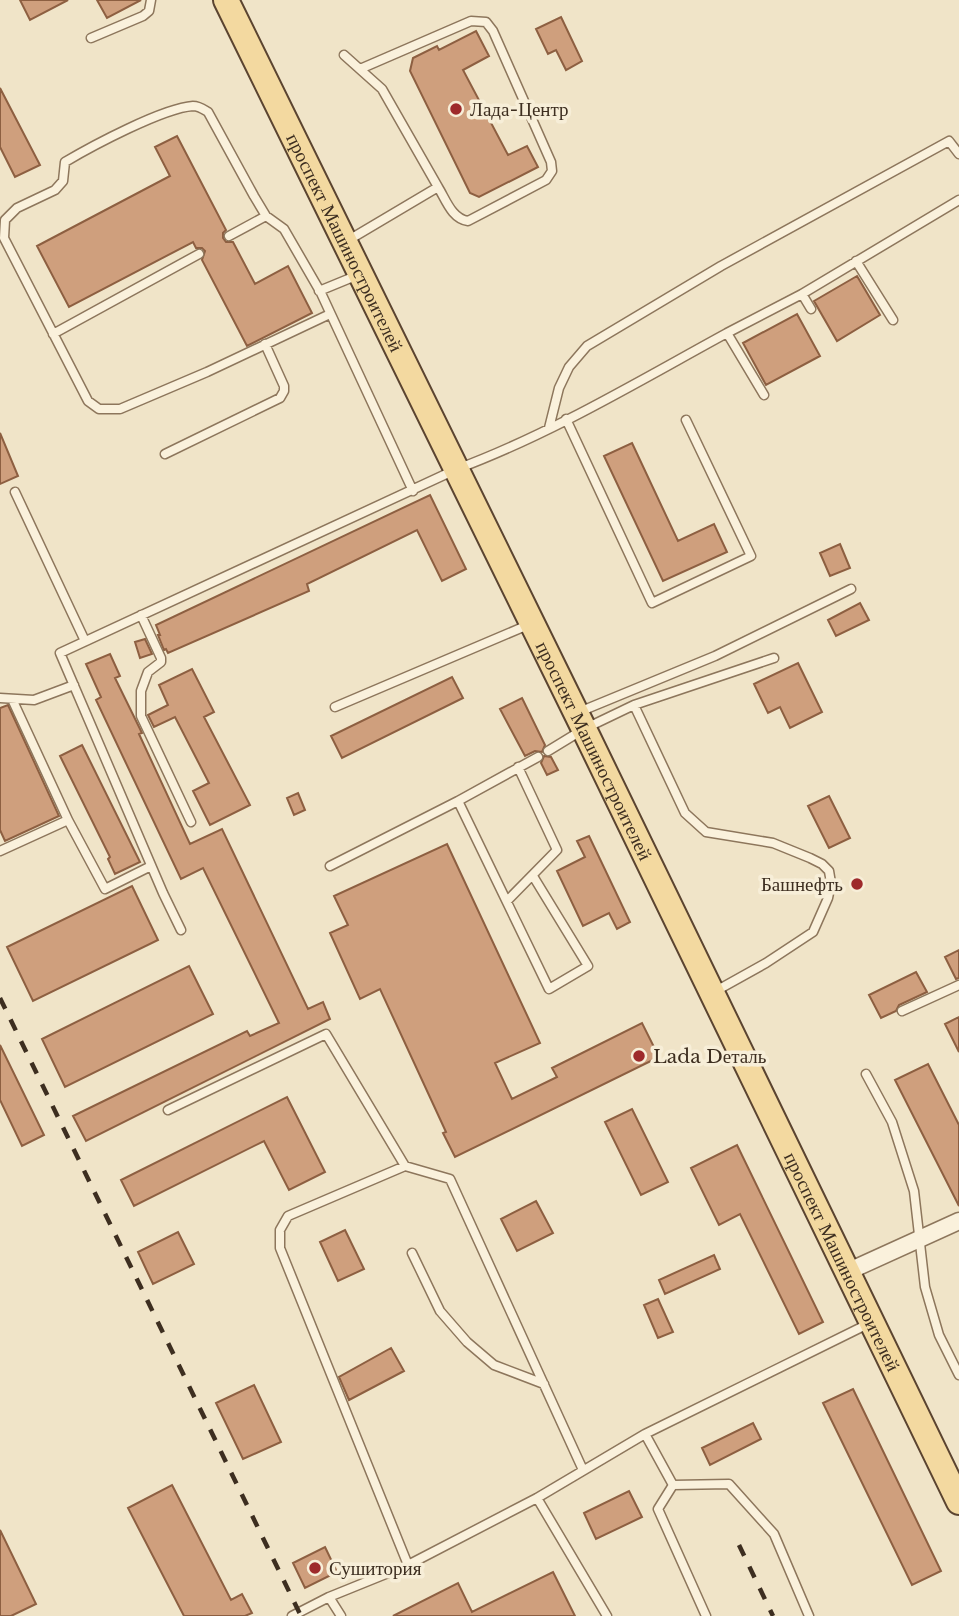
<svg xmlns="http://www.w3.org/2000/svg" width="959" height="1616" font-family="'Libre Baskerville',serif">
<rect width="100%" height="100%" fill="#f0e4c8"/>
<path fill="#cf9f7d" stroke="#8d5f41" stroke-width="2" d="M20,0H68L30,20Z
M97,0H141L107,18Z
M561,17L582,61L566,70L556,50L548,54L536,29Z
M476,31L489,56L463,70L508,155L527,146L538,167L479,197L470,193L410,71L413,58L437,46L439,50Z
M0,88L40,165L15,177L0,147Z
M177,136L226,230L223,233V238L226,242H233L255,284L288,266L312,313L247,346L202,260L205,251L202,248H196L193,242L69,307L37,246L170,176L155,147Z
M857,276L880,315L837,341L814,301Z
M797,314L820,356L766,385L743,343Z
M0,433L18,476L0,484Z
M632,443L678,541L714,524L727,552L663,581L604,456Z
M430,495L466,569L442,581L417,530L307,584L309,591L168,653L166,649L164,650L158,635H160L156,625Z
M840,544L850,568L830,576L820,553Z
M860,603L869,620L836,636L828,620Z
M145,639L152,654L140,658L135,642Z
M110,654L120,676L115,678L142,733L139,734L190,844L222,829L308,1009L323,1002L330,1019L86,1141L73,1116L247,1031L250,1036L279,1023L203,868L181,879L96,700L101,697L86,664Z
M798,663L822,712L790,728L780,707L768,713L754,684Z
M192,669L214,712L204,717L250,805L210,825L193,791L209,783L175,717L154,727L148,715L168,705L159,685Z
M452,677L463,698L342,758L331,736Z
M522,698L545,745L542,752L535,751L525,756L500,709Z
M8,705L59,816L5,841L0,830V708Z
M82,745L140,862L115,874L108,859L110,857L60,756Z
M544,756L551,757L558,770L547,775L541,763Z
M298,793L305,810L294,815L287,798Z
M829,796L850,838L829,848L808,806Z
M589,836L630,922L617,929L609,913L583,926L557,871L585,857L577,841Z
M447,844L540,1043L495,1063L512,1099L557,1077L552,1068L642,1023L659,1057L455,1157L443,1133L446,1132L380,989L360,999L330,933L348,925L334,896Z
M132,886L158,940L33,1001L7,947Z
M959,950V978L956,979L945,957Z
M189,966L213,1014L65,1087L42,1039Z
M916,972L927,992L899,1005L896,1011L881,1018L869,995Z
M959,1017V1052L945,1024Z
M0,1045L44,1135L22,1146L0,1100Z
M928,1064L959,1125V1206L895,1080Z
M287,1097L325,1172L289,1190L264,1141L134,1206L121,1180Z
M632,1109L668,1182L641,1195L605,1122Z
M737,1145L823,1322L799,1334L740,1214L719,1225L691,1168Z
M536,1201L553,1233L517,1251L501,1219Z
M345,1230L364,1269L338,1281L320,1242Z
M178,1232L194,1264L153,1284L138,1252Z
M714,1255L720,1269L665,1294L659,1280Z
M658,1299L673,1332L658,1338L644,1305Z
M391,1348L404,1371L349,1400L339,1377Z
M254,1385L281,1442L243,1459L216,1403Z
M853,1389L941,1571L912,1585L823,1403Z
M753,1423L761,1439L710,1465L702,1448Z
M172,1485L231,1600L242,1594L252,1613L245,1616H184L128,1508Z
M629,1491L642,1517L596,1539L584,1513Z
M0,1530L36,1604L11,1616H0Z
M325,1547L337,1572L305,1588L293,1563Z
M553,1572L575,1616H393L458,1583L472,1612Z"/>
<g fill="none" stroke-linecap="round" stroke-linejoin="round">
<defs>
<path id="lane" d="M91,38L143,16L149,11L151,0
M344,55L382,89L438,187L347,241
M360,69L471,21L486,22L493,31L551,162L552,171L546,180L468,221C452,219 446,200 438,187
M229,236L266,216
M856,261L893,320
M319,291L358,275
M802,294L811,309
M330,314L207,372L120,409H99L88,401L4,238L5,220L17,208L55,190L63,181L65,162C92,146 163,108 193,106C199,106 203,109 208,112L254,196L266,216L284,229L321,293L413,491
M727,333L802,294L959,200
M53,334L199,254
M566,419L652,603L751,556L686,420
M549,428L559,388L569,367L587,346L721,266L949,141L959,154
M165,454L280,398L284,391V386L265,344
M15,492L85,641
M141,615L161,658V662L148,672L141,691V716L191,822
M0,698L34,700L74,685
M634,705L685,813L706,832L773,843L810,858L822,864L829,871L831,883L828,898L813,932L766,963L714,992
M335,707L528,625
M579,712L715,656L851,589
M548,751L584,729L634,705L774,658
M68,820L105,889L151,866
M0,851L68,820L12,699
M330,866L458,801
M533,876L588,966L549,989L458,801L538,757
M507,901L557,850L518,767
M181,930L163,893L60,653L457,469C551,434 639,381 727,333L764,395
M902,1011L959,985
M866,1074L892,1122L914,1191L925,1287L939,1335L959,1375
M168,1110L326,1034L405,1166
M412,1253L440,1311L467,1342L494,1365L544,1384
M645,1434L673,1485L729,1484L774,1534L809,1616
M673,1485L658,1509L706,1616
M537,1498L607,1616
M408,1565L280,1248V1230L288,1216L405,1166L450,1179L583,1470
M329,1597L341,1616
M292,1616L329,1597L408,1565L537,1498L645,1434L870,1323"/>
<path id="street" d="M849,1271L959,1221"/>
<g id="primary">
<path id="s1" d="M226,0L584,729L959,1502"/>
</g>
</defs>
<use href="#lane" stroke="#8d765c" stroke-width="11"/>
<use href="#street" stroke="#8d765c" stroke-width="19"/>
<use href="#primary" stroke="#5b4430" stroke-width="28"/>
<use href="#lane" stroke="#faf1dc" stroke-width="8"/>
<use href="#street" stroke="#faf1dc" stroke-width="16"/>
<use href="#primary" stroke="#f3d9a0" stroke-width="24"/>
<path stroke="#3d2e20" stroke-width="4.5" stroke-dasharray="12 12" stroke-linecap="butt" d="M0,998L301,1616
M739,1545L773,1616"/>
</g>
<g fill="#9e2a2b" stroke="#f7eed8" stroke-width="2.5">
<circle cx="456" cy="109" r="7"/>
<circle cx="857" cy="884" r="7"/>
<circle cx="639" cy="1056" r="7"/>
<circle cx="315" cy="1568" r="7"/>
</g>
<g text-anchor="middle" stroke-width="7" stroke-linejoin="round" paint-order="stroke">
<g font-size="19" fill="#3d2e20" stroke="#f7eed8" text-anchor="start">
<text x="470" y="116">Лада-Центр</text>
<text x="843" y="891" text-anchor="end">Башнефть</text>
<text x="653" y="1063">Lada Dеталь</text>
<text x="329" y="1575">Сушитория</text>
</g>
<g font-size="19" fill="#3d2e20" stroke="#f7eed8">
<text dy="7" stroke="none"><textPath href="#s1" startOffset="270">проспект Машиностроителей</textPath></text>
<text dy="7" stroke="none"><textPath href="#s1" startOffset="836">проспект Машиностроителей</textPath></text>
<text dy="7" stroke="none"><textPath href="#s1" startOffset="1404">проспект Машиностроителей</textPath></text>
</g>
</g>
</svg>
